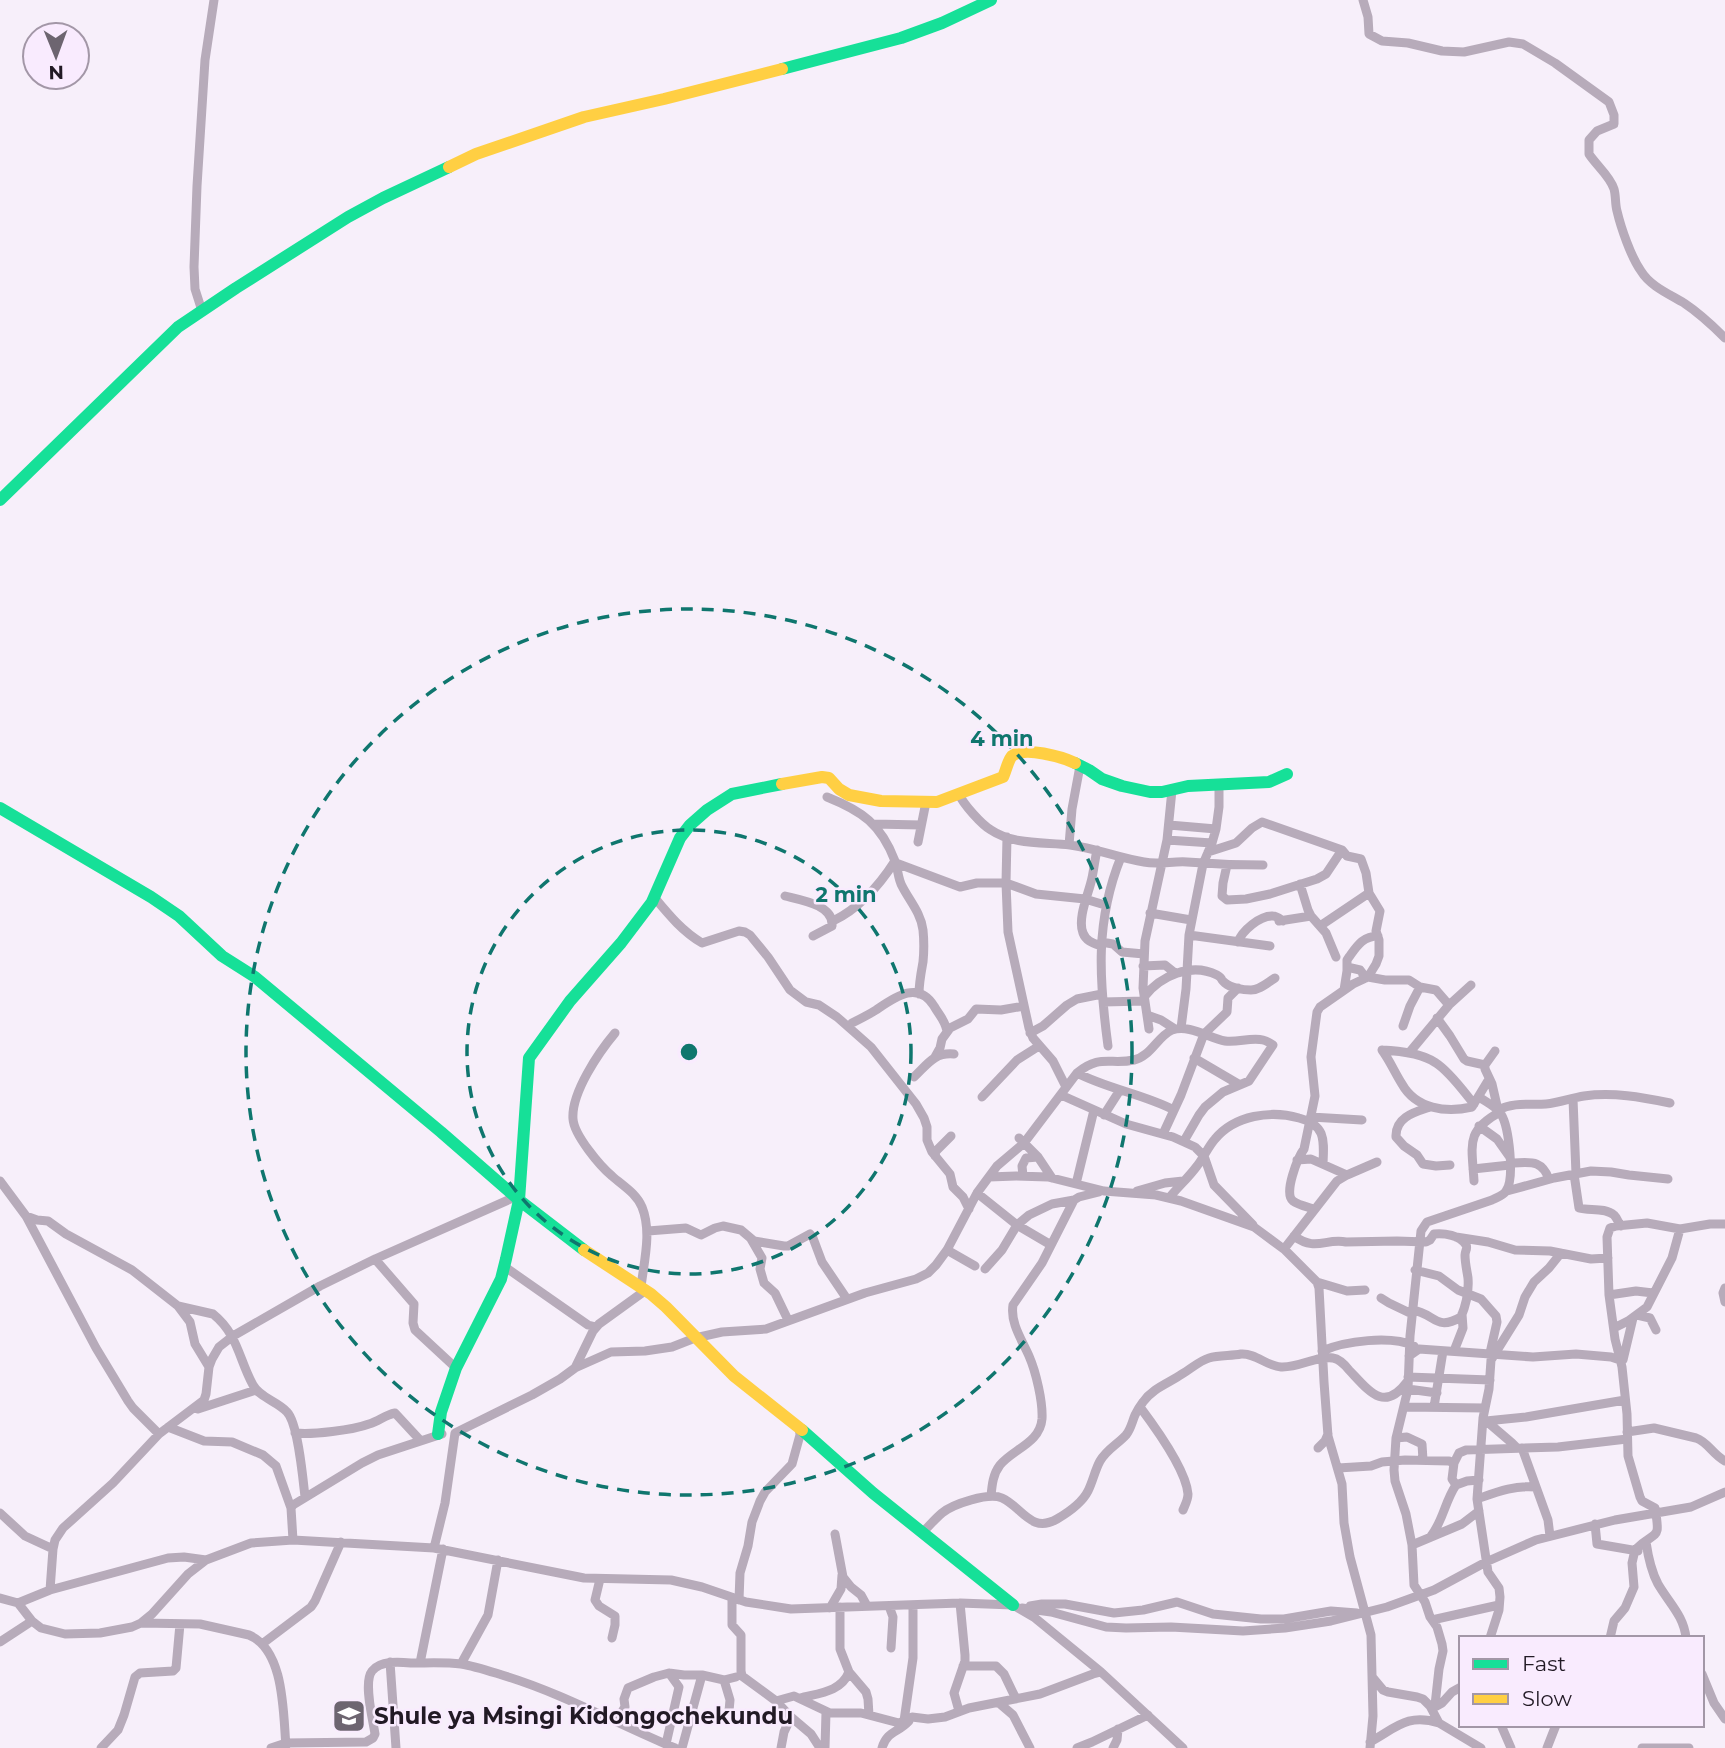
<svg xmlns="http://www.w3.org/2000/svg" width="1725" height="1748" font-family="Montserrat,sans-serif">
<rect width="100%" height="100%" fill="#f7effa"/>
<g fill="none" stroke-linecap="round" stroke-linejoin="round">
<path stroke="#b7abba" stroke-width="9" d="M1363,0L1368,17L1369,34L1382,41L1408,43L1442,51L1464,52L1509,42L1523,44L1555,63L1609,102L1614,115V124L1597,131L1589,140V154C1596,165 1610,176 1614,189C1616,196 1615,204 1617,211C1621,228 1631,257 1641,271C1650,286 1669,294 1684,303C1699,313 1712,325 1725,338
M202,311L195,289L194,267L197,186L205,60L214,0
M959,794C963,804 982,825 991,830C1013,845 1044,842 1070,845C1095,848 1119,858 1144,862C1158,865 1173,861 1187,862C1212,864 1237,865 1263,865
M827,797C862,811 881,824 895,861C898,869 898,879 902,886C909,900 921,913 923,930C924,940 924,952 923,962C921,973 919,983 919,994
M874,824L921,825
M1169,825L1216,829
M1007,837L1006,883L1008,932L1029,1028L1033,1038L1053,1061L1066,1087
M1167,840L1212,843
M918,842L926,802
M1069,845L1072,809L1080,766
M1097,850C1095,859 1094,868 1092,878C1089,893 1077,918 1083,933C1086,941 1093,943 1101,946
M1208,852L1236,843L1252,828L1262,822L1342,850L1347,856L1361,859L1366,873L1369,893L1380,911L1376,931L1379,940V956L1376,964L1368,977
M896,863L960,887L977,883H1006L1036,894L1085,899L1105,905
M1227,865L1223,883L1222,896L1227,900L1246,899L1270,894L1317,879L1326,874L1342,850
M1300,884L1308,910L1311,916L1326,933L1336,957
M785,896C801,900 834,905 832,926L813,936
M654,897C669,915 682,931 702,943L739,931L745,932L750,935L768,957L790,990L806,1002L819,1005L837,1017L871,1047L916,1104L924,1118L927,1127V1140L932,1152L950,1174L953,1187L963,1197L969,1209
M1150,913L1191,920
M833,921C860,908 879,886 895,861
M1279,921L1311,916
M1320,926L1369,893
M1189,935L1270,946
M1101,942L1113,944L1122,952L1144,954
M1238,942C1242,931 1260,915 1273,916C1277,916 1280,919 1283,921
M1143,966L1165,965L1175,973
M1347,967L1360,970L1366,978
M1344,990L1347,971V960L1349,957C1357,946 1363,936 1378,936
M1144,997C1160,976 1191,962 1217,975C1225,980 1218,977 1225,983C1231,988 1243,990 1251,990C1260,990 1268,982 1275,978
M1103,1002L1145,1001
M1147,1015L1161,1020L1175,1029
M1437,1018L1450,1036L1464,1059L1467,1061L1485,1065
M852,1023C860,1019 868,1015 876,1010C895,997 918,980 934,1006C939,1015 945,1020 947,1031
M1403,1026L1410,1006L1420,987
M1181,1028L1186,989L1189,935L1203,864L1212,843L1216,829L1219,807V784
M1149,1029L1143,988L1145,941L1167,840L1172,790
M615,1033C599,1052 571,1093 573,1119C574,1135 600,1166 612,1176C623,1186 636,1193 642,1207C652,1232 644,1261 641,1287
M1030,1033L1043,1026L1067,1005L1077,999L1102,994
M1108,1046C1099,979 1095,921 1121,857
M1382,1050C1390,1061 1395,1073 1402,1084C1416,1109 1446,1113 1472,1107L1489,1079
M1382,1050C1400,1051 1422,1053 1436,1063C1450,1072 1464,1092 1474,1104
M1495,1051L1485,1065V1069L1492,1084L1498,1110C1514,1102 1530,1105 1546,1104C1559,1103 1571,1098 1584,1096C1613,1092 1641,1097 1670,1103
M1409,1053L1449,1005L1471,985
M935,1057L940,1048L942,1039L950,1028L968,1019L976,1009L1001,1010L1024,1006
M1194,1058L1240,1085
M1077,1073C1108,1089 1143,1094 1174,1110
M914,1077C927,1065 934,1052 954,1054
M1061,1095L1126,1124L1173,1137L1195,1147L1204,1156L1214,1185L1253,1225
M982,1097L1017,1060L1039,1046
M1573,1099L1576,1174
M1430,1107C1415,1112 1395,1117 1396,1137L1404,1146L1417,1155L1423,1164L1436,1166L1450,1165
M1104,1115L1120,1090
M1311,1117L1362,1120
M1479,1126L1497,1139L1509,1156
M1163,1134L1181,1095L1204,1034L1227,1012L1228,998L1238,988
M1019,1138L1038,1157L1052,1178
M935,1156L936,1151L951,1136
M1297,1160L1311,1159L1347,1175
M1510,1163C1529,1163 1541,1158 1549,1179
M1473,1169L1510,1165
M1574,1174L1579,1208C1589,1211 1605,1207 1614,1215C1617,1218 1618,1222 1621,1226
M1023,1176L1022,1166L1026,1158L1038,1157
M989,1177L1016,1176L1048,1177L1104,1191L1156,1195L1181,1201L1254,1227L1285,1250L1317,1282L1319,1288L1324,1382L1328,1436L1342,1484L1344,1523L1350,1557L1371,1635L1373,1716L1370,1748
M0,1181L26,1216L96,1348L128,1401L133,1408L159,1434
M1474,1181C1472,1145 1465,1131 1500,1112
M1076,1184L1094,1110
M1137,1191L1165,1183L1183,1181
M1507,1191L1554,1178L1591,1171L1611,1172L1629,1175L1668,1179
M977,1193L1017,1225L1051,1245
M1169,1198C1178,1187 1189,1177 1197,1166C1204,1157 1208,1147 1215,1139C1235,1115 1271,1110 1299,1118C1326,1125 1324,1140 1323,1164
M1314,1209C1308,1207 1298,1205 1293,1201C1283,1194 1298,1157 1304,1149L1315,1096L1311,1057L1317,1012L1320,1007L1353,984L1368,977L1385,980H1409L1420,987L1436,990L1449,1005
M26,1216L37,1220L48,1221L66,1234L132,1270L178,1306L190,1322L195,1344L209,1367
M648,1231L686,1228L701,1235L715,1228L723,1226L741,1230L754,1241L784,1246H788L810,1234L813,1238L822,1262L847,1299
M1294,1236C1316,1252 1325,1238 1346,1242L1397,1241L1426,1242L1430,1240L1434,1234C1444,1233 1460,1235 1466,1245C1468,1248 1465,1251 1465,1255C1465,1263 1467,1271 1468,1278C1469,1291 1466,1305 1461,1317C1435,1332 1435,1313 1412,1310
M1456,1237L1488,1242L1515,1250L1550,1251L1591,1259L1608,1258
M751,1239L762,1258L760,1269L764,1283L775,1293L788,1320
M1284,1249L1337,1181L1347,1175L1377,1162
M947,1250L975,1266
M375,1259L414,1304L413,1323L415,1330L456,1368
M505,1267L588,1325L596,1327
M985,1269L1002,1250L1017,1225L1029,1215L1052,1204L1074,1200
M1415,1270L1439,1276L1458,1290L1481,1299L1496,1316L1497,1322L1490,1353
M1317,1282L1347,1291L1365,1290
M1725,1288L1723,1293L1725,1302
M1609,1295L1636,1291L1653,1293
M1381,1298L1389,1303L1412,1314
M178,1306L213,1314C238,1334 239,1360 253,1385C260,1398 277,1401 287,1412C298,1423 303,1479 305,1497
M1637,1315L1650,1318L1656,1330
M1614,1328L1628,1321L1647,1307L1672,1258L1680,1229
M1322,1351C1345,1341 1391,1335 1414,1346
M1454,1351L1463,1328L1462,1314
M1409,1356L1419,1349L1533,1357L1576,1354L1611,1357L1620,1360
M1623,1360L1633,1318
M575,1368L593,1331L599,1324L646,1290
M1408,1377L1490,1380
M1408,1389L1437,1393
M1140,1407C1155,1427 1186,1469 1188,1494C1188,1500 1185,1505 1183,1510
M1405,1407L1485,1408
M1434,1407L1443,1351
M198,1409L256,1390
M1484,1419L1512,1443L1517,1448
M1486,1421L1526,1417L1625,1400
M168,1427L204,1441L232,1442L263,1455L276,1466L291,1508
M1627,1432L1654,1428L1696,1438C1708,1442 1712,1454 1725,1461
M295,1433C312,1435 353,1430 369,1424C379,1421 385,1415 395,1413L420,1440
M1396,1438L1407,1437L1422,1444L1423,1460
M1318,1448L1325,1441L1328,1434
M1522,1448L1548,1520L1550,1536
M1454,1463L1459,1453L1466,1450L1558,1447L1627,1439
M1338,1468L1371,1466L1382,1462L1405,1460L1449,1461L1454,1463L1452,1479L1456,1485
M991,1496C992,1485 993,1474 1000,1465C1013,1449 1040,1443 1042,1419C1043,1402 1036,1372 1029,1356C1022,1340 1010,1323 1013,1305L1042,1263L1074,1200L1079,1197L1099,1192
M1477,1499C1497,1492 1515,1485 1536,1487
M0,1513L25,1536L53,1549
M1595,1524L1597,1544L1638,1551
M923,1532C929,1526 935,1519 942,1513C953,1504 989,1492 1002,1498C1022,1507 1031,1534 1057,1519C1069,1512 1082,1503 1088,1491C1093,1481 1095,1470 1100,1461C1107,1449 1118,1444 1126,1435C1131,1429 1132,1422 1135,1415C1137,1411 1140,1406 1143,1402C1153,1388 1169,1383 1182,1374C1191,1369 1199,1361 1209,1358C1219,1355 1231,1356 1241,1354C1256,1353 1266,1366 1281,1367C1299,1368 1318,1355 1333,1358C1340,1359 1345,1365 1349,1370C1369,1391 1384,1413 1407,1382
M835,1534L843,1577L851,1587L861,1595L867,1606
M1431,1536C1443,1521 1445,1501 1456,1485L1467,1481L1479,1480
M293,1540L291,1508L293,1505L362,1463L378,1455L442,1434
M1646,1542C1648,1556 1651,1571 1658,1584C1669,1603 1684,1616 1686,1638
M1412,1545L1462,1524L1479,1511
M434,1548L445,1503L455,1433L532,1395L560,1379L575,1368L611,1352L645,1351L672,1347L695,1338L722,1332L766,1329L865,1293L916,1279L928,1273L936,1265L947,1250L977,1193L997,1166L1024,1143L1077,1073C1100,1054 1110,1065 1134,1060C1151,1056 1157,1037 1172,1030C1189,1024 1209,1038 1225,1041C1237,1043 1251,1037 1263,1040C1267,1041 1270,1043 1273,1045L1249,1081L1223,1092L1205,1107L1199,1115L1184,1141
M600,1579L595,1600L599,1606L615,1616V1625L612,1638
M50,1590L53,1549L55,1540L63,1528L113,1483L159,1434L204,1400L206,1394L209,1367L212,1359L219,1347L233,1336L320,1286L375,1259L515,1197
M0,1598L18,1603L32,1621L41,1628L65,1634L100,1633L132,1627L141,1623L152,1614L188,1574L206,1560L251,1543L293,1540L434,1548L584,1578L671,1580L702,1587L746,1602L791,1609L960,1603L1013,1605L1035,1618L1101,1672L1183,1748
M732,1598V1625L741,1635V1671L742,1676L776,1701L791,1717L784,1732L781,1748
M739,1600L740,1573L748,1546L752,1522L760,1501L765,1492L792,1464L800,1435L799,1426
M18,1603L50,1590L168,1558L184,1557L206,1560
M889,1606L893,1617L891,1648
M1030,1606L1042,1604H1065L1114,1613L1143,1610L1177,1602L1213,1614L1261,1619H1284L1331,1611L1357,1613
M840,1607V1649L849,1672L866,1692L868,1699L869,1715
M830,1608L841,1589L842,1575
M1022,1608L1051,1612L1106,1627L1126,1628L1171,1627L1243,1631L1285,1628L1331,1621L1387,1607L1434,1590L1486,1562L1536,1540L1615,1520L1691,1507L1725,1492
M1432,1620L1499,1605
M141,1623L200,1624L249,1635C285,1650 283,1714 286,1746
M1490,1638L1499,1610L1500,1597L1499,1588L1488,1572L1477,1499L1483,1418L1489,1389L1491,1360L1519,1315L1525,1297L1534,1282L1549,1268L1561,1253
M1610,1638L1614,1621L1625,1608L1634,1587L1632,1563L1635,1550C1656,1529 1661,1543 1655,1508L1642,1501L1640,1497L1628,1456L1627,1414L1622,1367L1615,1339L1609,1295L1607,1237L1610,1228L1616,1226L1647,1223L1680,1229L1710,1224H1725
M0,1642L32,1621
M262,1644L311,1607L315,1601L341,1542
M390,1662L396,1748
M420,1663L443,1549
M461,1664L488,1615L498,1560
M963,1666H996L1004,1674L1016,1699
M1702,1674L1714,1703L1725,1719
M1373,1678L1383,1690L1388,1692L1417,1697L1423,1699L1430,1706L1439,1723L1481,1748
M724,1680L730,1700L729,1711
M800,1698C819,1693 841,1692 849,1672
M776,1701L794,1696L830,1713H861L899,1723L912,1717L928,1719L945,1717L969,1708L1040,1694L1093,1674L1101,1672
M999,1703L1013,1715L1030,1748
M1435,1705L1439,1669L1443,1651L1442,1644L1437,1627L1430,1617L1425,1602L1414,1585L1412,1545L1406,1514L1395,1481L1394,1470L1396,1438L1408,1389L1410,1336L1421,1231L1427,1222L1492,1200C1497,1197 1503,1196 1506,1191C1515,1179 1509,1127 1501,1114C1497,1107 1486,1102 1479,1097
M1433,1708L1442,1703L1452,1692L1461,1687
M959,1711L954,1693L965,1661V1655L960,1603
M791,1717L811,1734L820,1748
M616,1721L625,1707L624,1699L628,1688L654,1677L669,1673L684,1675H702L724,1680L736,1677
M904,1721L913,1658V1606
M1501,1725L1511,1748
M1370,1742C1396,1728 1407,1713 1439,1723
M666,1744L679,1687L669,1673
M101,1748L118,1730L124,1715L135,1677L140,1673L173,1671L176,1668L180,1624
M271,1748L286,1743L366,1742L373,1738L375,1734C373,1720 363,1682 372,1671C381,1660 400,1662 412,1663C428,1663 445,1662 461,1664C474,1666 489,1671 502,1675C562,1693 617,1724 675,1748
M682,1748L702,1675
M825,1748L826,1712
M882,1748C887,1731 898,1733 909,1721
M1077,1748L1092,1742L1148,1715
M1113,1748L1117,1740L1118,1729
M1547,1748L1556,1725
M1642,1748H1689"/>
<path stroke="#16e098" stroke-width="12" d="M782,69L901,38L942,23L991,0
M0,500L178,327L236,288L348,217L383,198L449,167
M1075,763L1089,770L1102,779L1122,786L1150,792H1162L1188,786L1269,782L1287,774
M0,808L151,897L179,916L222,956L255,977L441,1132L519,1200L584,1250
M802,1430L873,1493L1013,1605
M438,1434L441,1412L456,1368L501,1279L506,1259L519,1200L529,1058L570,1001L621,943L652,902L680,838L690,825L707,810L732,794L782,784"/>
<path stroke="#ffcf43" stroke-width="12" d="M449,167L476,154L584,117L664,99L782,69
M782,784L822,777L829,778L839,789L849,795L881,801L937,802L1003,777C1006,771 1008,760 1012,756C1025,746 1062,757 1075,763
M584,1250L651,1294L666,1307L734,1376L802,1430"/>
</g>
<g fill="none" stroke="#0f766e" stroke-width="3.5" stroke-dasharray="12 9">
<circle cx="689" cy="1052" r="222"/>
<circle cx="689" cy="1052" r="443"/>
</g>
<defs>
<symbol id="school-square" viewBox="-11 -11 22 22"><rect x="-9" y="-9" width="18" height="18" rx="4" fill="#6d6570" stroke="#f9ebfe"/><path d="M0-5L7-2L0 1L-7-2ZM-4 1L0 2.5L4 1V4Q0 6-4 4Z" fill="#fff"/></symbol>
</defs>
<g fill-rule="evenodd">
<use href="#school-square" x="330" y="1697" width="38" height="38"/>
</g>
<g text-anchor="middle" stroke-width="5" stroke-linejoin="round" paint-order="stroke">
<g font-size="23" font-weight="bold" fill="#221a25" stroke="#f9ebfe" text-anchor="start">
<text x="374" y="1724">Shule ya Msingi Kidongochekundu</text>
</g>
</g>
<circle cx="689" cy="1052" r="10" fill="#0f766e" stroke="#f9ebfe" stroke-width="3.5"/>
<g font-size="21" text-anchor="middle" font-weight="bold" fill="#0f766e" stroke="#f9ebfe" stroke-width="5" stroke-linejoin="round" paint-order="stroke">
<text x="1002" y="746">4 min</text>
<text x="846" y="902">2 min</text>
</g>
<rect x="1459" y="1636" width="245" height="91" fill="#f9ebfe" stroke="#a397a7" stroke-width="2"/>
<rect x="1473" y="1659" width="35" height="10" fill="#16e098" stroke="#a397a7" stroke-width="2"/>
<text x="1522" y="1671" font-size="21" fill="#221a25">Fast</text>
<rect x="1473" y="1694" width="35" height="10" fill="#ffcf43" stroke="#a397a7" stroke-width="2"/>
<text x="1522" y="1706" font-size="21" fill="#221a25">Slow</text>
<g transform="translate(56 56) rotate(179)"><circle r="33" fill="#f9ebfe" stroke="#a397a7" stroke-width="2"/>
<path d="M0-5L12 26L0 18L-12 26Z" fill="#6d6570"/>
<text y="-10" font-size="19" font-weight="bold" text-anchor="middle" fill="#221a25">N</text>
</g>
</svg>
